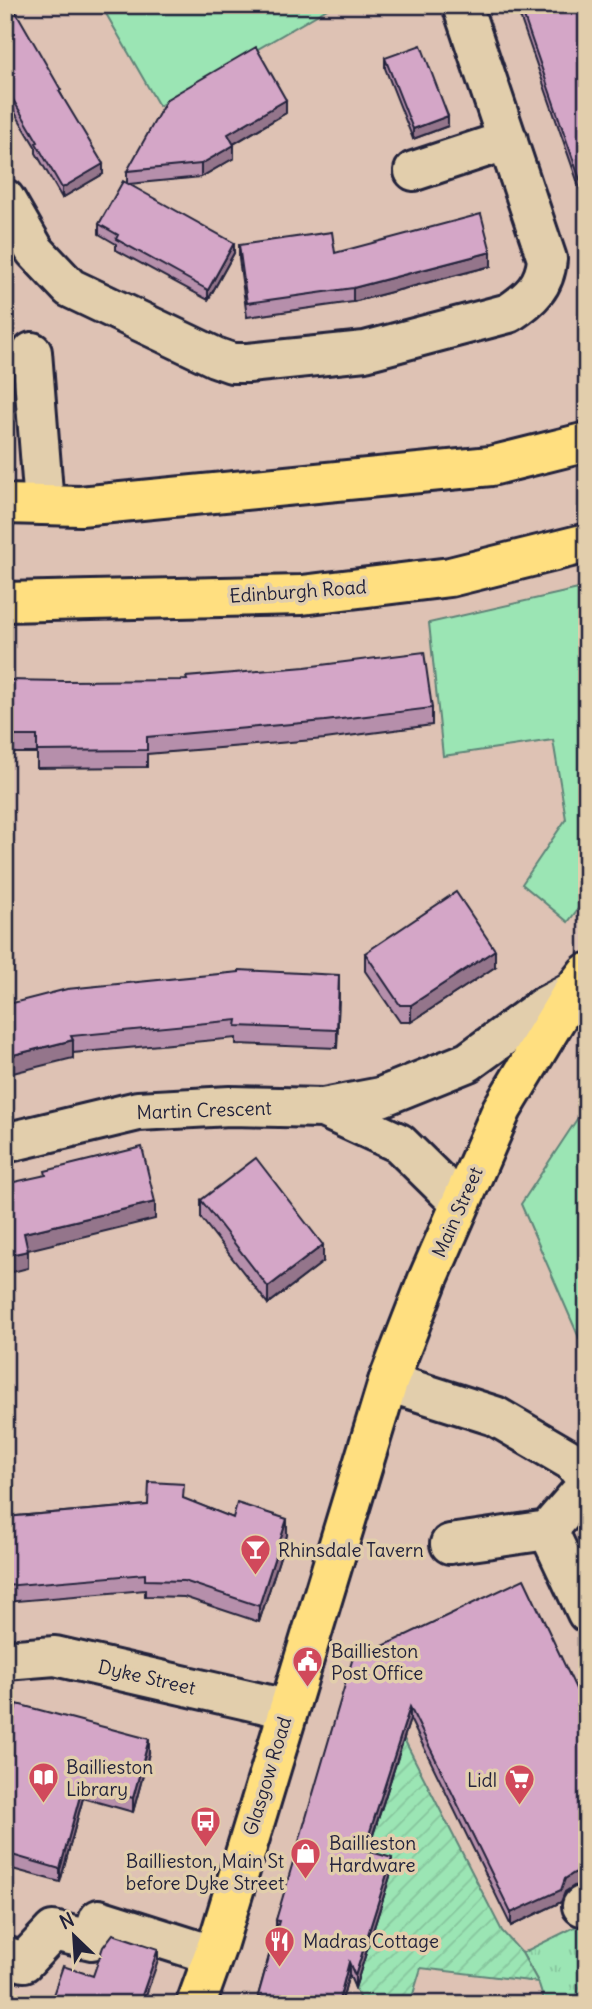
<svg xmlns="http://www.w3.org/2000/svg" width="592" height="2009" font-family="Delius,sans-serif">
<defs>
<pattern id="grass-tufts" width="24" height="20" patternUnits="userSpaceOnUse" patternTransform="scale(1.75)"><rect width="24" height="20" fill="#9be5b4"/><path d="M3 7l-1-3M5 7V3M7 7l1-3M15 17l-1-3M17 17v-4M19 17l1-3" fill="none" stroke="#85c49c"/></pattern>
<pattern id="garden-furrows" width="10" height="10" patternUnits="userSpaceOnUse" patternTransform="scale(1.75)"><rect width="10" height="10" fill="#9be5b4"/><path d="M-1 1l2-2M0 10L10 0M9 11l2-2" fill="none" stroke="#85c49c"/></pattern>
</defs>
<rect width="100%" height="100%" fill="#dec2b4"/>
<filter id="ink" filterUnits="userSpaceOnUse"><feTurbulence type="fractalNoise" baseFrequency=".0143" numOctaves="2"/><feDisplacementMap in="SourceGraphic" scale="14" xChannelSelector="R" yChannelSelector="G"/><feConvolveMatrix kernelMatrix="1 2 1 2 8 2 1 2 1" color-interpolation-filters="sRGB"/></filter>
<g filter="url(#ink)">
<path fill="url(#grass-tufts)" stroke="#5e8478" stroke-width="2" d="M587,1921V1996L567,2004H545L538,1982L522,1953Z"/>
<path fill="#9be5b4" stroke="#5e8478" stroke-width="2" d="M101,5H334L159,106Z
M587,587V897L568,922L522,884L566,819L553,740L443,756L429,623Z
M587,1104V1356L521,1204Z"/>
<path fill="url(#garden-furrows)" stroke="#5e8478" stroke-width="2" d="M404,1739L502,1931L522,1953L538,1982L421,1968L410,2004H362L354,1986L364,1862Z"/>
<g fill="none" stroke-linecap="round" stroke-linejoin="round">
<defs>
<path id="minor" d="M414,171L508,140
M5,199L35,251L70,288L215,357L232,363H248L365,351L509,313C530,299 545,286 547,259L462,5
M32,352L44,505
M323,1108L399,1143L460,1203
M5,1143L138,1111L230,1106L323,1108L381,1097L468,1062L543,1007L573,991
M388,1382L495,1416L572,1461L587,1480
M548,1530L587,1485
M450,1544L548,1530L587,1613
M5,1660L55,1656L287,1709
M582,1906L587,1904
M5,1956L24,1962L53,1931L92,1940L99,1919L213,1955"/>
<path id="major" d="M5,504L80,506L491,466L587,442
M5,602L302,595L450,577L587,543
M196,2004L218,1943L388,1382L428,1279L502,1109L573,991L587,973"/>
</defs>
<use href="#minor" stroke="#22223b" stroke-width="44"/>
<use href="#major" stroke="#22223b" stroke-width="44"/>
<use href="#minor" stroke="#e2ceac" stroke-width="38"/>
<use href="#major" stroke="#ffdf80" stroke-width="38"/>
</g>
<path fill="#b68fab" stroke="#22223b" stroke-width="2" d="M5,5L61,94L103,174L62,198L36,153V148L5,96Z
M516,5H587V209Z
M385,58L448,126L413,139L385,68Z
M286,113L234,144V158L201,177L129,184L234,253L208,300L116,250V244L99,234V224L127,183V171Z
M239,245L491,266L353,302L247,317L239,259Z
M5,680L432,708V725L325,739L147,754V767L37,768V753H5Z
M365,953L495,967L411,1022H400L365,971Z
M339,992L337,1048L236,1044V1038L73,1053V1058L5,1005Z
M201,1200L323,1262L268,1304L201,1218Z
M184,1499L233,1518L287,1535L259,1622L184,1597L145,1596V1590L5,1602V1517L148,1505Z
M379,1648L574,1886L565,1892L561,1902L511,1926L410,1719L368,1851L392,1870L355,1988L349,1974L341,2004H258V1996L276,1930V1920Z
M5,1745L149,1753L133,1812L83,1798L60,1882L5,1867Z"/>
<path fill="#94748b" stroke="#22223b" stroke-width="2" d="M286,100V113L228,147V134Z
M448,116V126L413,139V129Z
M234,145V158L201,177V164Z
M103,164V174L62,198V188Z
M234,243V253L208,300V290Z
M491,252V266L353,302V288Z
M495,950V967L411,1022V1005Z
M339,975V992L337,1048V1030Z
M73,1040V1058L5,1075V1057Z
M155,1202V1219L24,1251V1233Z
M323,1245V1262L268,1304V1287Z
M28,1251V1268L5,1274V1256Z
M287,1519V1535L259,1622V1606Z
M410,1707V1719L364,1862V1850Z
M149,1739V1753L133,1812V1798Z
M83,1785V1798L60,1882V1869Z
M392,1858V1870L355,1988V1976Z
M587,1870V1883L574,1886L565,1892L561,1902L511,1926V1913L574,1873Z
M158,1949V1961L143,2004H139Z
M349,1962V1974L341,2004H338Z"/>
<path fill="#d4a6c7" stroke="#22223b" stroke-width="2" d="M5,5H12L61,90L59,91L103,164L62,188L36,143L38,142L5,86Z
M520,5H587V43L583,44L587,54V200Z
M421,45L448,116L413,129L385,58Z
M256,47L286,100L228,134L234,145L201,164L127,171L167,99Z
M123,181L234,243L208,290L116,239L118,235L99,224Z
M481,214L491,252L353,288L247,303L239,245L332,232L335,253Z
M424,652L432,708L325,721L147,737V750L37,751V736H5V680L65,681L187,680L186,677L305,667Z
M456,892L495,950L411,1005H400L365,953Z
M239,970L339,975L337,1030L236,1026L237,1020L71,1036L73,1040L5,1057V1005L67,989L239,972Z
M142,1147L155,1202L24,1233L28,1251L5,1256V1184L46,1175L45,1171Z
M256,1158L323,1245L268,1287L201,1200Z
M149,1482L184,1484L183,1498L233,1518L237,1503L287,1519L259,1606L184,1581L145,1580V1574L5,1586V1517L148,1505Z
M524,1579L587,1712V1870L574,1873L565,1879L561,1890L511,1913L410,1707L364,1850L392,1858L355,1976L349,1962L338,2004H262L265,1998L258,1996L279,1921L276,1920L354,1654L379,1648Z
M17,1704L149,1739L133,1798L83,1785L60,1869L5,1853V1745Z
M113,1934L158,1949L139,2004H50L63,1966L93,1976L103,1947Z"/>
</g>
<defs>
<symbol id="bar-pin" viewBox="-11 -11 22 30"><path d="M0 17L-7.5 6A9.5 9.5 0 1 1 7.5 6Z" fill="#d1495b" stroke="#e2ceac"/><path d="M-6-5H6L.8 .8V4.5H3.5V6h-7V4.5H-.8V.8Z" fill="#fff"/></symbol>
<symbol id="civic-pin" viewBox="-11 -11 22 30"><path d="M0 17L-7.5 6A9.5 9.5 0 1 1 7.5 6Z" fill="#d1495b" stroke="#e2ceac"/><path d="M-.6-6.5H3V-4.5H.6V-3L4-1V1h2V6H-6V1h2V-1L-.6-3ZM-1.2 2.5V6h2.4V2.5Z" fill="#fff"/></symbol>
<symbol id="library-pin" viewBox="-11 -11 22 30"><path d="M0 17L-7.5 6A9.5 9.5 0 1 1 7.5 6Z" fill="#d1495b" stroke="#e2ceac"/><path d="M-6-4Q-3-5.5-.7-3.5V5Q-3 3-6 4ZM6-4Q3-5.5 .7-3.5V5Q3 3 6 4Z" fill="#fff"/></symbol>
<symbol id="supermarket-pin" viewBox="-11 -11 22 30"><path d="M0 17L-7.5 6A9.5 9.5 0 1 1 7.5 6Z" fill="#d1495b" stroke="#e2ceac"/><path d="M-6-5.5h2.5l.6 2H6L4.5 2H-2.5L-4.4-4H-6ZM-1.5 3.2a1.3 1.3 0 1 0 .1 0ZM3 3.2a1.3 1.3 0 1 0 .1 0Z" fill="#fff"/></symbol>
<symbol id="bus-pin" viewBox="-11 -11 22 30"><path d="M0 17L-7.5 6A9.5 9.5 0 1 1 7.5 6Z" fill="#d1495b" stroke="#e2ceac"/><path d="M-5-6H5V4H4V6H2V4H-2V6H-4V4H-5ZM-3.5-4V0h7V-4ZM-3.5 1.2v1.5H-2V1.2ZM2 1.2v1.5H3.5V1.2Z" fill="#fff"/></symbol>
<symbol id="shop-pin" viewBox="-11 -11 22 30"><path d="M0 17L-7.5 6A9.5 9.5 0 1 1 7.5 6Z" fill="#d1495b" stroke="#e2ceac"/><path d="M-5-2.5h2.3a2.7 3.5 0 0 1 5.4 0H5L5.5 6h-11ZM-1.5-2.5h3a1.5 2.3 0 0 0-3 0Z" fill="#fff"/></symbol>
<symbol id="restaurant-pin" viewBox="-11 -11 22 30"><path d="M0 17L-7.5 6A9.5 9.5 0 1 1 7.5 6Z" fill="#d1495b" stroke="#e2ceac"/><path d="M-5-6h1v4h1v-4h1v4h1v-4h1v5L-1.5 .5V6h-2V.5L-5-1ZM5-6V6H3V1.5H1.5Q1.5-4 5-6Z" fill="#fff"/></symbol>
</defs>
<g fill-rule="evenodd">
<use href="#bar-pin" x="238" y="1532" width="35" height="47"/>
<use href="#civic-pin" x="290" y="1644" width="35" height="47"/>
<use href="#library-pin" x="26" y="1760" width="35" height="47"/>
<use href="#supermarket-pin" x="502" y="1762" width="35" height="47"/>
<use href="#bus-pin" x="188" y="1804" width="35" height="47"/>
<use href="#shop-pin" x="288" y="1836" width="35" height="47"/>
<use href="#restaurant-pin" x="262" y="1924" width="35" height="47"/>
</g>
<g text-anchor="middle" stroke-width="7" stroke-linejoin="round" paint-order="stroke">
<g font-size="19" fill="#22223b" stroke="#e2ceac">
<text transform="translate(298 591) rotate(-4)" y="7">Edinburgh Road</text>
<text transform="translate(204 1110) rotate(-2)" y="7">Martin Crescent</text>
<text transform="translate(457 1212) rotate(-66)" y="7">Main Street</text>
<text transform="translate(147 1677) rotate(13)" y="7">Dyke Street</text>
<text transform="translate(267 1776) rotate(-73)" y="7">Glasgow Road</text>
</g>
<g font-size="19" fill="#22223b" stroke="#e2ceac" text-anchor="start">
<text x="278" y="1557">Rhinsdale Tavern</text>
<text x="331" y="1658">Baillieston<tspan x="331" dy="22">Post Office</tspan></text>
<text x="66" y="1774">Baillieston<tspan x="66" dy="22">Library</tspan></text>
<text x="497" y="1787" text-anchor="end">Lidl</text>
<text x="329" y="1850">Baillieston<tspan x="329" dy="22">Hardware</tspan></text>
<text x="205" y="1868" text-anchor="middle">Baillieston, Main St<tspan x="205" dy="22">before Dyke Street</tspan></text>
<text x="303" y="1948">Madras Cottage</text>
</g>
</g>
<rect width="592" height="2009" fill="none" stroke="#e2ceac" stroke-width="28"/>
<rect x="14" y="14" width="564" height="1981" fill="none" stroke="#22223b" stroke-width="2.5" filter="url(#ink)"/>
<g transform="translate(74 1936) rotate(335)" stroke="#e2ceac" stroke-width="5" paint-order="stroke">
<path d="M0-5L12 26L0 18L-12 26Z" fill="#22223b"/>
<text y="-10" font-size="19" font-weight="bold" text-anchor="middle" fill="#22223b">N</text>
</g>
</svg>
